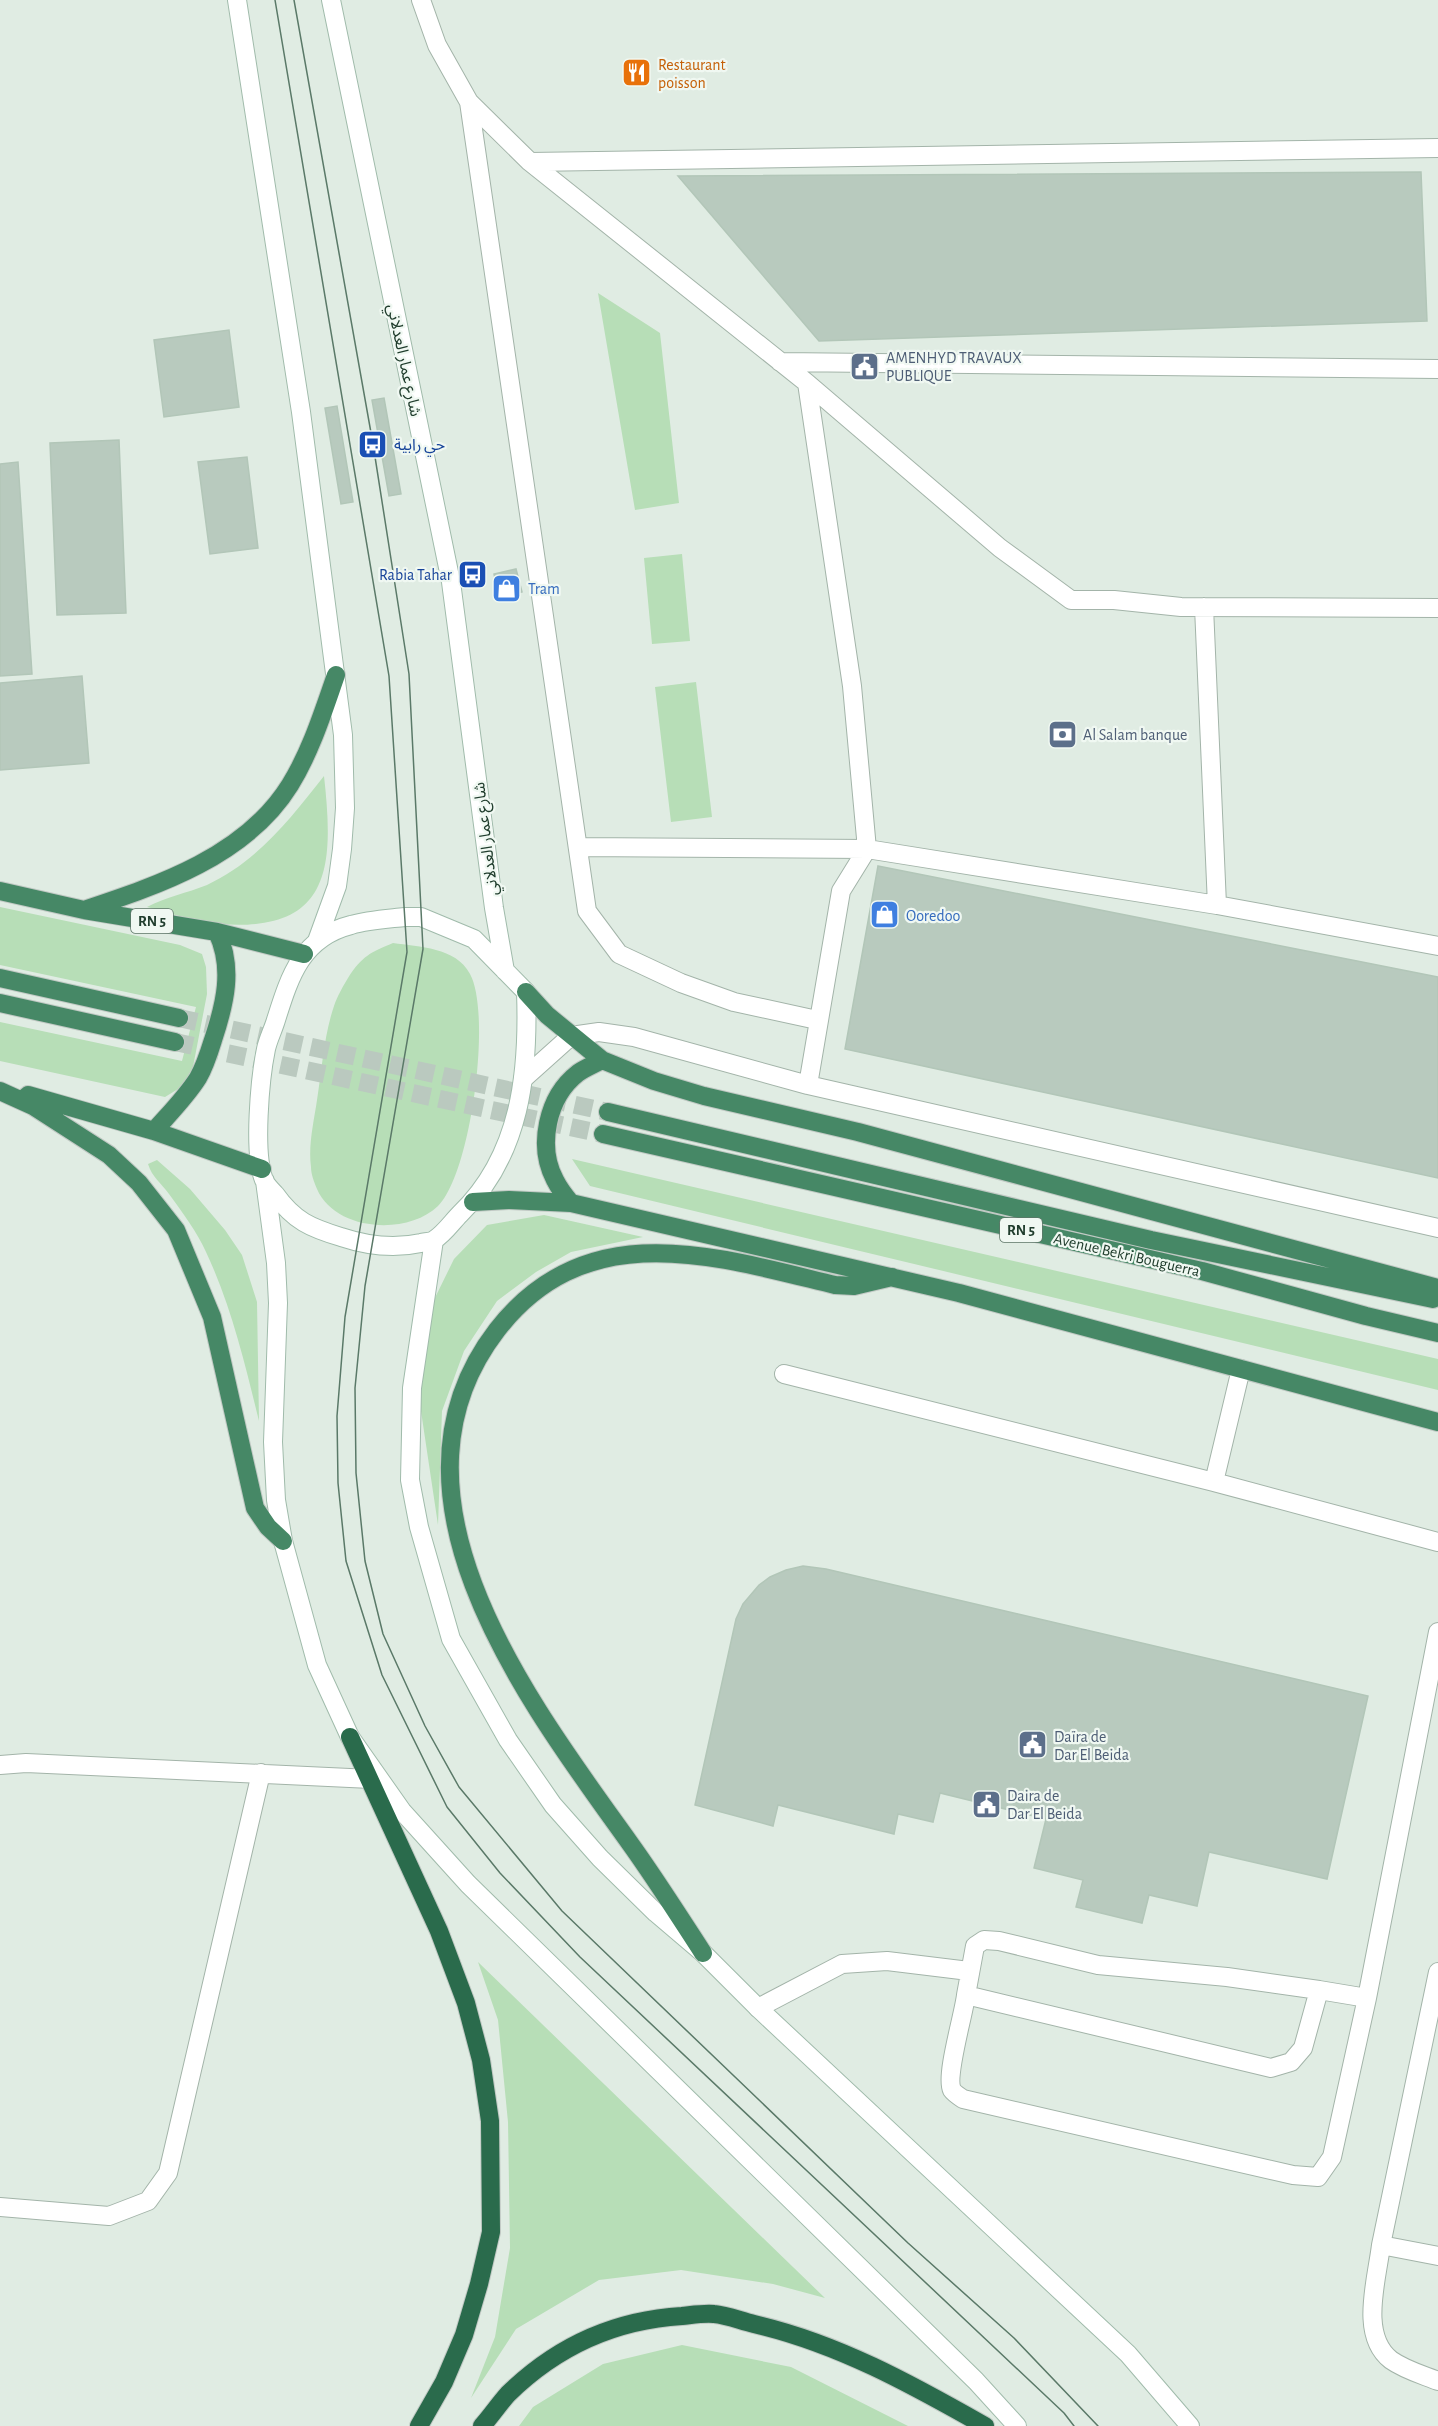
<svg xmlns="http://www.w3.org/2000/svg" width="1438" height="2426" font-family="'Alegreya Sans','Noto Sans Arabic',sans-serif">
<rect width="100%" height="100%" fill="#e0ece3"/>
<path fill="#b7deb7" d="M598,293L660,333L679,503L635,510Z
M682,554L690,641L652,644L644,558Z
M696,682L712,817L671,822L655,687Z
M324,776C334,866 332,933 219,924C195,922 170,913 147,907C166,897 187,893 207,885C257,862 291,818 324,776Z
M0,907L180,945L202,954L206,967L207,994L193,1067L183,1086L165,1097L0,1061V1022L182,1061L196,1007L0,965Z
M393,943C419,947 456,947 470,974C492,1014 471,1174 438,1206C407,1236 335,1231 317,1189C314,1182 311,1174 311,1167C308,1145 314,1121 317,1100C322,1069 324,1035 334,1006C337,997 343,986 348,978C362,956 371,952 393,943Z
M572,1159L1438,1359V1390L590,1186Z
M157,1160L190,1189L225,1230L242,1255L257,1302L259,1421C245,1364 231,1305 206,1252C197,1232 182,1212 169,1194C161,1183 152,1177 148,1164Z
M544,1215L643,1237L571,1252L536,1272L497,1301L464,1351L442,1411L438,1525L418,1391L429,1310L454,1259L487,1225Z
M478,1962L825,2298L773,2284L681,2270L599,2280L516,2329L471,2398L495,2337L510,2248L508,2122L498,2020Z
M682,2345L791,2367L908,2426H519L533,2407L603,2364Z"/>
<path fill="#b8cabe" stroke="#b2c6b8" stroke-width="1.5" d="M1421,172L1427,321L819,341L678,176Z
M229,330L239,407L164,417L154,340Z
M384,398L401,494L389,496L372,400Z
M337,406L353,502L341,504L325,408Z
M119,440L126,613L57,615L50,443Z
M247,457L258,548L210,554L198,462Z
M18,462L32,674L0,676V464Z
M516,569L522,592L499,597L494,574Z
M82,676L89,763L0,770V683Z
M878,866L1438,977V1178L845,1049Z
M803,1566L826,1569L1368,1696L1327,1879L1209,1852L1197,1906L1149,1895L1142,1923L1076,1907L1083,1880L1034,1868L1046,1819L940,1793L933,1822L898,1814L894,1834L778,1805L773,1826L695,1805L736,1619L743,1604L759,1585L770,1577L786,1570Z"/>
<g fill="none" stroke-linecap="round" stroke-linejoin="round">
<path stroke="#bac9bf" stroke-width="18" stroke-dasharray="18 9" stroke-linecap="butt" d="M179,1018L608,1112
M175,1042L603,1134"/>
<defs>
<path id="service" d="M1241,1369L1214,1482L1438,1542
M784,1374L1214,1482
M0,1765L26,1763L371,1779
M1438,1972L1381,2245L1438,2256
M966,1995L975,1946L984,1940L999,1941L1098,1965L1227,1977L1319,1990
M1367,1998L1319,1990L1303,2048L1291,2062L1271,2068L966,1995C964,2014 945,2076 952,2090C954,2093 960,2097 963,2099L1293,2175L1318,2177L1332,2157L1367,1998L1438,1632
M758,2008L842,1964L887,1961L969,1971
M0,2207L109,2216L148,2201L168,2173L261,1773
M1381,2245C1377,2280 1359,2335 1391,2360C1405,2370 1423,2375 1438,2381"/>
<path id="minor" d="M421,0L437,45L469,102L530,162L807,383L1000,548L1071,600H1114L1181,607L1438,608
M469,102L587,911L619,954L681,983L734,1002L817,1020
M530,162L1438,148
M780,362L1438,369
M807,383L852,686L867,849L841,891L808,1085
M1204,607L1217,905
M578,847L867,849L1217,905L1438,946
M523,1079L571,1036L599,1032L634,1037L808,1085L1438,1228"/>
<path id="secondary" d="M237,0L301,412L343,735L345,808L342,849L337,886L317,941
M331,0L451,582L494,908L505,971
M405,917H421L474,939L526,992C529,1072 521,1155 460,1214C452,1222 444,1234 434,1240C431,1242 425,1242 421,1243C394,1249 368,1246 341,1237C311,1228 294,1221 275,1194C271,1190 266,1185 264,1180C253,1153 260,1078 266,1049C268,1040 272,1032 275,1023C289,979 300,938 351,925C368,920 387,919 405,917Z
M265,1181L276,1263L278,1303L273,1442L276,1500L283,1541L317,1665L350,1737L402,1811L468,1884L976,2381L1017,2426
M434,1240L412,1388L410,1480L419,1527L451,1639L508,1740L553,1805L600,1858L656,1913L703,1953L758,2008L1128,2354L1190,2426"/>
<path id="trunk" d="M0,891L84,910L217,932L304,954
M84,910C159,885 246,856 290,785C311,751 323,712 336,675
M0,978L179,1018
M526,992L547,1015L602,1060L654,1081L704,1096L858,1132L1438,1288
M0,1003L175,1042
M0,1091L33,1106L109,1155L139,1183L176,1230L212,1317L255,1508L268,1527L283,1541
M28,1095L154,1131L262,1169
M608,1112L1151,1240L1433,1299
M154,1131C169,1114 186,1097 198,1078C205,1066 209,1053 213,1040C225,1004 234,968 217,932
M603,1134L1202,1271L1366,1316L1438,1333
M473,1202L509,1200L571,1203L959,1293L1438,1422
M571,1203C565,1196 559,1188 555,1180C537,1146 547,1097 578,1073C585,1068 595,1064 602,1060
M703,1953C679,1916 655,1878 629,1842C531,1705 369,1496 497,1330C587,1214 715,1256 835,1285L854,1286L892,1277"/>
<path id="motorway" d="M350,1737L439,1931L466,2003L481,2060L490,2121L491,2232L479,2284L464,2335L444,2382L419,2426
M482,2426C491,2416 499,2404 508,2394C556,2347 615,2320 682,2316C692,2315 704,2313 714,2314C727,2315 741,2321 754,2324C837,2343 911,2384 985,2426"/>
</defs>
<use href="#service" stroke="#a3b4a9" stroke-width="20"/>
<use href="#minor" stroke="#a3b4a9" stroke-width="20"/>
<use href="#secondary" stroke="#a0bbab" stroke-width="20"/>
<use href="#trunk" stroke="#c1c9c4" stroke-width="20"/>
<use href="#motorway" stroke="#c1c9c4" stroke-width="20"/>
<use href="#service" stroke="#fff" stroke-width="18"/>
<use href="#minor" stroke="#fff" stroke-width="18"/>
<use href="#secondary" stroke="#fff" stroke-width="18"/>
<use href="#trunk" stroke="#468866" stroke-width="18"/>
<use href="#motorway" stroke="#2a6b4c" stroke-width="18"/>
<path stroke="#5a7968" stroke-width="1.5" d="M275,0L389,676L407,952L345,1317L337,1416L338,1483L346,1561L382,1675L447,1807L500,1873L580,1957L1064,2413L1074,2426
M294,0L373,444L409,674L423,949L365,1286L355,1388L356,1473L365,1561L383,1634L425,1726L459,1787L562,1911L908,2243L1014,2338L1098,2426"/>
</g>
<defs>
<symbol id="restaurant-square" viewBox="-11 -11 22 22"><rect x="-9" y="-9" width="18" height="18" rx="4" fill="#e8710a" stroke="#f0f8f2"/><path d="M-5-6h1v4h1v-4h1v4h1v-4h1v5L-1.5 .5V6h-2V.5L-5-1ZM5-6V6H3V1.5H1.5Q1.5-4 5-6Z" fill="#fff"/></symbol>
<symbol id="civic-square" viewBox="-11 -11 22 22"><rect x="-9" y="-9" width="18" height="18" rx="4" fill="#5c6f8a" stroke="#f0f8f2"/><path d="M-.6-6.5H3V-4.5H.6V-3L4-1V1h2V6H-6V1h2V-1L-.6-3ZM-1.2 2.5V6h2.4V2.5Z" fill="#fff"/></symbol>
<symbol id="bus-square" viewBox="-11 -11 22 22"><rect x="-9" y="-9" width="18" height="18" rx="4" fill="#1a4fb4" stroke="#f0f8f2"/><path d="M-5-6H5V4H4V6H2V4H-2V6H-4V4H-5ZM-3.5-4V0h7V-4ZM-3.5 1.2v1.5H-2V1.2ZM2 1.2v1.5H3.5V1.2Z" fill="#fff"/></symbol>
<symbol id="shop-square" viewBox="-11 -11 22 22"><rect x="-9" y="-9" width="18" height="18" rx="4" fill="#3f7fe0" stroke="#f0f8f2"/><path d="M-5-2.5h2.3a2.7 3.5 0 0 1 5.4 0H5L5.5 6h-11ZM-1.5-2.5h3a1.5 2.3 0 0 0-3 0Z" fill="#fff"/></symbol>
<symbol id="bank-square" viewBox="-11 -11 22 22"><rect x="-9" y="-9" width="18" height="18" rx="4" fill="#5c6f8a" stroke="#f0f8f2"/><path d="M-6-4H6V4H-6ZM0-2.3a2.3 2.3 0 1 0 0 4.6a2.3 2.3 0 1 0 0-4.6Z" fill="#fff"/></symbol>
</defs>
<g fill-rule="evenodd">
<use href="#restaurant-square" x="620" y="56" width="33" height="33"/>
<use href="#civic-square" x="848" y="350" width="33" height="33"/>
<use href="#bus-square" x="356" y="428" width="33" height="33"/>
<use href="#bus-square" x="456" y="558" width="33" height="33"/>
<use href="#shop-square" x="490" y="572" width="33" height="33"/>
<use href="#bank-square" x="1046" y="718" width="33" height="33"/>
<use href="#shop-square" x="868" y="898" width="33" height="33"/>
<use href="#civic-square" x="1016" y="1728" width="33" height="33"/>
<use href="#civic-square" x="970" y="1788" width="33" height="33"/>
</g>
<g text-anchor="middle" stroke-width="4.5" stroke-linejoin="round" paint-order="stroke">
<g fill="#f0f8f2" stroke="#5e7568" stroke-width="1.5">
<rect x="131" y="909" width="42" height="24" rx="4.5"/>
<rect x="1000" y="1218" width="42" height="24" rx="4.5"/>
</g>
<g font-size="15" font-weight="bold" fill="#203d2d">
<text x="152" y="926">RN 5</text>
<text x="1021" y="1235">RN 5</text>
</g>
<g font-size="16" fill="#c56008" stroke="#f0f8f2" text-anchor="start">
<text x="658" y="70">Restaurant<tspan x="658" dy="18">poisson</tspan></text>
</g>
<g font-size="16" fill="#4e5e75" stroke="#f0f8f2" text-anchor="start">
<text x="886" y="363">AMENHYD TRAVAUX<tspan x="886" dy="18">PUBLIQUE</tspan></text>
<text x="1083" y="740">Al Salam banque</text>
<text x="1054" y="1742">Daïra de<tspan x="1054" dy="18">Dar El Beida</tspan></text>
<text x="1007" y="1801">Daira de<tspan x="1007" dy="18">Dar El Beida</tspan></text>
</g>
<g font-size="16" fill="#203d2d" stroke="#f0f8f2">
<text transform="translate(405 360) rotate(78)" y="6">شارع عمار العدلاني</text>
<text transform="translate(485 839) rotate(-97)" y="6">شارع عمار العدلاني</text>
<text transform="translate(1127 1254) rotate(13)" y="6">Avenue Bekri Bouguerra</text>
</g>
<g font-size="16" fill="#164399" stroke="#f0f8f2" text-anchor="start">
<text x="394" y="450">حي رابية</text>
<text x="452" y="580" text-anchor="end">Rabia Tahar</text>
</g>
<g font-size="16" fill="#366cbe" stroke="#f0f8f2" text-anchor="start">
<text x="528" y="594">Tram</text>
<text x="906" y="921">Ooredoo</text>
</g>
</g>
</svg>
